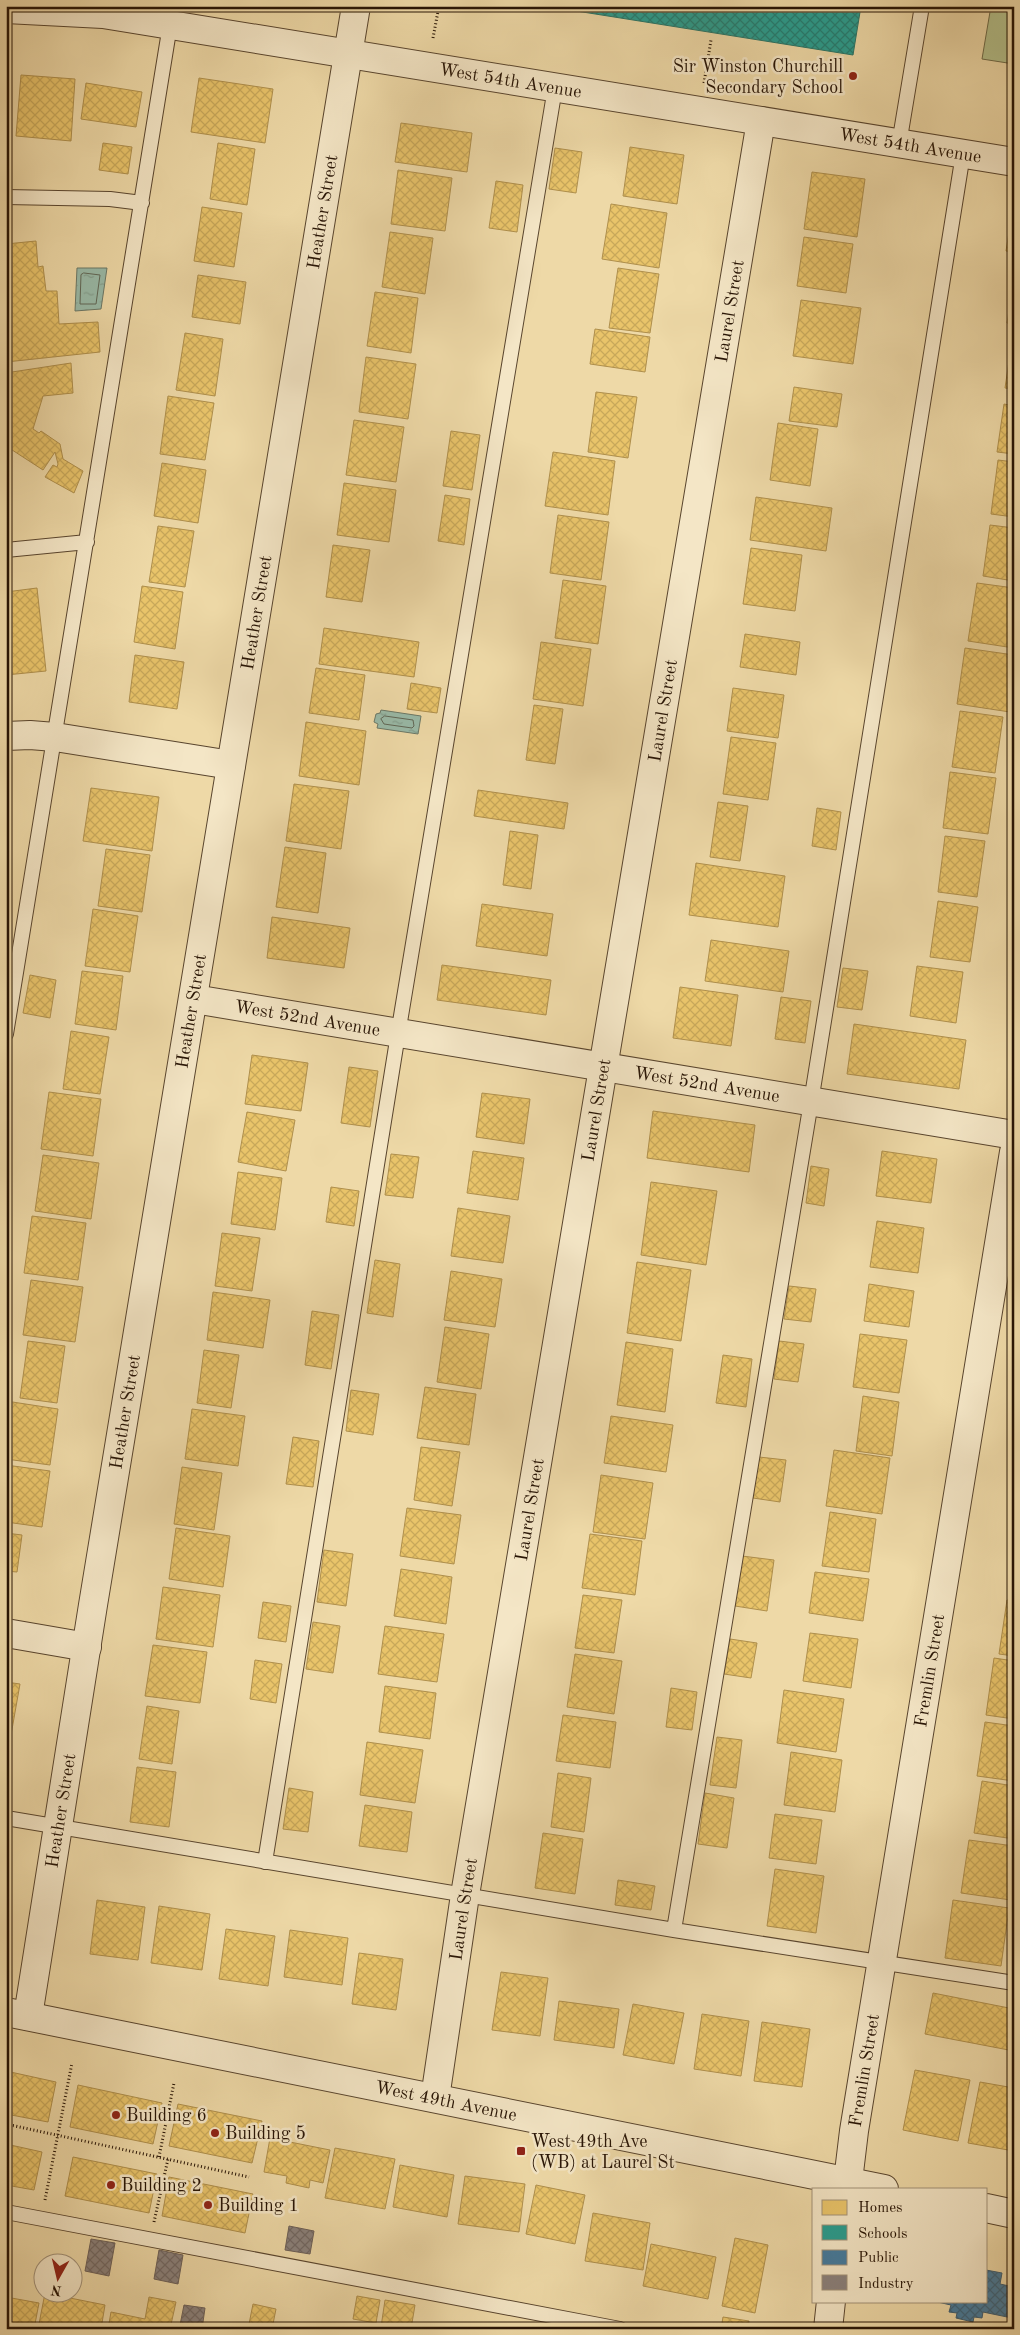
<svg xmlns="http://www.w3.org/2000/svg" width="1020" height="2335" font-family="'Old Standard TT',serif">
<defs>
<pattern id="water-ripples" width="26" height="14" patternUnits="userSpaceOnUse" patternTransform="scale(1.25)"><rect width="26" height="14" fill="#99baa8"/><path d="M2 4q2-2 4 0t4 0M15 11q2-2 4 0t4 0" fill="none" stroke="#849f8f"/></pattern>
<pattern id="homes-cross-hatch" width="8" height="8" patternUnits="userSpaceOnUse" patternTransform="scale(1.25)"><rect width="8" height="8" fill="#e9c46a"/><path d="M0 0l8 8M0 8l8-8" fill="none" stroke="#c8a85a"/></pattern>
<pattern id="schools-cross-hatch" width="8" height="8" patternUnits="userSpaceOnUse" patternTransform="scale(1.25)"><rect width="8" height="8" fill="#2a9d8f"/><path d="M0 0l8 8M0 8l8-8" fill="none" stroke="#247f73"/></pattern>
<pattern id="public-cross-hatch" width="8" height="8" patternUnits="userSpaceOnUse" patternTransform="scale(1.25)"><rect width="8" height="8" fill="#457b9d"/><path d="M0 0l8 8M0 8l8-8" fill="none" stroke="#3a647e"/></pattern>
<pattern id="industry-cross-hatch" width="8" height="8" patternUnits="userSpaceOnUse" patternTransform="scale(1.25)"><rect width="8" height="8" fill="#8a817c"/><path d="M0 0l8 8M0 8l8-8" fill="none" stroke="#716864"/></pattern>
</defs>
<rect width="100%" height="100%" fill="#eed9a7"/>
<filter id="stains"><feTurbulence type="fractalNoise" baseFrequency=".004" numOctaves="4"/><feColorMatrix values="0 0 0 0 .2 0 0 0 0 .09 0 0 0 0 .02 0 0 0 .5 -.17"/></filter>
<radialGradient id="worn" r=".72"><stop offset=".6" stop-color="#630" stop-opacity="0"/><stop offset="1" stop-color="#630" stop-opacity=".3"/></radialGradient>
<path fill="#b4c08b" stroke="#6e6a48" d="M991,6H1014V64L982,59Z"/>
<path fill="url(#water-ripples)" stroke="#6b7867" d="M77,268H107L101,309L75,311Z
M381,710L421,716L418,734L377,728L378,724L374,722L376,714L380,713Z"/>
<path fill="url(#homes-cross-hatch)" stroke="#af8f4c" d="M21,75L75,79L71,141L16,136Z
M199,78L273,89L265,143L191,132Z
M86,83L142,92L136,127L81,119Z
M401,123L472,133L467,172L395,162Z
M103,143L132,147L128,174L99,170Z
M218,143L255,149L247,205L210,199Z
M630,147L684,155L677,204L623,196Z
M555,148L582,152L576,193L549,189Z
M398,170L452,178L445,231L391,224Z
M812,172L865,179L857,237L804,229Z
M496,181L523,185L517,232L489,228Z
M611,204L667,213L659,268L602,259Z
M202,207L242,213L234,267L194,261Z
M1012,213H1014V252L1006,251Z
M390,232L433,238L425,294L382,287Z
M804,237L853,244L846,293L797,286Z
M36,241L38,267L43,266L46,291H57L59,324L98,322L100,352L6,362V244Z
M618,268L659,274L650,333L609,328Z
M198,275L246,282L240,324L192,317Z
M1014,281V324L1007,323Z
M375,292L418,298L411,353L367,346Z
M801,300L861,308L853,364L793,356Z
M595,329L650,337L645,372L590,364Z
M185,333L223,339L215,396L176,390Z
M1013,334H1014V389L1005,388Z
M366,357L416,364L408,419L359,412Z
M71,363L73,393L43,396L33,429L39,433L41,431L60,444L63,459L83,471L74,493L45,477L53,465L57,467L58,464L55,452L43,470L6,446V384L9,385L12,372Z
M794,387L842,394L837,427L789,421Z
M596,392L637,397L628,458L588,452Z
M168,396L214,403L205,460L160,454Z
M1004,404L1014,406V454L997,452Z
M354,420L404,427L396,482L346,475Z
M778,423L818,429L810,486L770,480Z
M451,431L480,435L472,490L443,486Z
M553,452L615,461L608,515L545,506Z
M998,460L1014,462V517L991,514Z
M162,463L206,470L198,523L154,516Z
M344,483L396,490L389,542L337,535Z
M445,495L470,499L464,545L438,541Z
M756,497L832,508L826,551L750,540Z
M558,515L609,522L601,580L550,573Z
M990,525L1014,528V581L983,576Z
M158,526L194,531L185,587L149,582Z
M333,545L370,550L362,602L326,597Z
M751,548L802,555L795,611L743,604Z
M563,580L606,586L598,644L555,638Z
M977,583L1014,588V648L968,641Z
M142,586L183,592L175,649L134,642Z
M37,588L46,671L6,675V592Z
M324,628L419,642L414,677L319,664Z
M745,634L800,642L796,675L740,667Z
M541,642L591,649L583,706L533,699Z
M965,648L1014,655V683L1010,712L957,704Z
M135,655L184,662L177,709L129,702Z
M316,668L365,675L359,720L309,713Z
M411,683L441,688L437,713L407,709Z
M733,688L784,695L778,738L727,731Z
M534,705L563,709L555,764L526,760Z
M960,711L1003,717L995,773L952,767Z
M306,722L366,731L359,785L299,776Z
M731,737L776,743L768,800L723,794Z
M950,772L996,778L988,834L943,828Z
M294,784L349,791L341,849L286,841Z
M91,788L159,797L152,851L83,841Z
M478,790L568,803L564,829L474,816Z
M718,802L748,806L740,861L710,857Z
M817,808L841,812L836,850L812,846Z
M510,831L538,835L531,889L503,885Z
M945,836L985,841L977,897L938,892Z
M285,847L326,853L318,913L276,907Z
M106,849L150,855L142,912L98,906Z
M696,863L785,876L778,927L689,915Z
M938,901L978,907L970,962L930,957Z
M482,904L553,914L547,956L476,946Z
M93,909L138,916L130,972L85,966Z
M272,917L350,928L344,968L267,958Z
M711,940L789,951L783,992L705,981Z
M442,965L551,980L546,1015L437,1000Z
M917,966L963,972L956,1023L910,1016Z
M843,968L868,971L862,1010L837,1007Z
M82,971L123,976L116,1030L75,1024Z
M30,975L56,980L50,1018L23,1013Z
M680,987L738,995L731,1046L673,1038Z
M781,997L811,1001L805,1043L775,1039Z
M854,1024L966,1040L959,1089L847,1074Z
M71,1031L109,1037L100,1094L63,1089Z
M252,1055L308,1063L301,1111L245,1104Z
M349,1067L378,1071L370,1127L341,1123Z
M49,1092L101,1099L93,1156L41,1149Z
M482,1093L530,1099L524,1144L476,1137Z
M653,1111L755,1125L749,1172L647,1158Z
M247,1112L295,1120L286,1171L238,1162Z
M473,1151L524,1158L518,1200L467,1193Z
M882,1151L937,1159L931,1203L876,1196Z
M391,1154L419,1157L413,1198L385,1195Z
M43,1155L99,1163L91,1219L35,1211Z
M811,1166L829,1169L824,1206L806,1203Z
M238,1172L282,1178L275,1230L231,1224Z
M651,1182L717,1191L706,1265L641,1255Z
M331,1187L359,1191L354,1226L326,1222Z
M458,1208L510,1216L503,1263L451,1256Z
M32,1216L86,1223L78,1280L24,1273Z
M877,1221L924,1228L918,1273L870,1267Z
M222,1233L260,1238L252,1291L215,1286Z
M375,1260L400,1264L393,1317L367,1313Z
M637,1262L691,1270L681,1341L627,1333Z
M451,1271L502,1279L495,1327L444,1320Z
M31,1280L83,1287L75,1342L23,1335Z
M869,1284L914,1291L909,1327L864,1321Z
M789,1286L816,1289L811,1322L784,1319Z
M213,1292L270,1300L263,1348L207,1340Z
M312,1311L339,1315L331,1369L305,1365Z
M445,1327L489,1334L481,1389L437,1382Z
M860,1334L907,1340L899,1393L853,1387Z
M28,1341L65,1346L57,1403L20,1398Z
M779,1341L804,1344L798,1382L774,1379Z
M626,1342L673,1349L665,1412L617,1405Z
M204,1350L239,1355L231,1408L197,1403Z
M723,1355L752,1359L746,1407L716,1403Z
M425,1387L476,1394L469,1445L417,1438Z
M351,1390L379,1394L373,1435L346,1431Z
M863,1396L899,1402L892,1456L856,1451Z
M6,1401L58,1409L50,1465L6,1459Z
M192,1409L245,1416L238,1466L185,1459Z
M611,1416L673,1425L666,1472L604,1463Z
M293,1437L319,1441L313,1487L286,1484Z
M421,1447L460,1452L452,1506L414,1500Z
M834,1450L890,1458L882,1514L826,1506Z
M759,1457L786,1460L780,1502L753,1498Z
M6,1465L50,1471L42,1527L6,1522Z
M182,1467L222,1473L214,1530L174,1524Z
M601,1475L653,1483L645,1539L593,1532Z
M407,1508L461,1515L454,1564L400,1556Z
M830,1512L876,1519L869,1572L822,1566Z
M176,1528L230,1536L223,1587L169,1579Z
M6,1533L22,1535L17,1572L6,1571Z
M590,1534L642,1541L635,1595L582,1588Z
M324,1550L353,1554L346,1606L317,1602Z
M742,1556L774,1560L767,1611L735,1606Z
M401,1569L452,1577L446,1624L394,1616Z
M815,1572L869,1579L863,1621L809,1613Z
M163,1587L220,1595L213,1647L156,1639Z
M583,1595L622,1600L614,1653L575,1648Z
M1007,1600L1014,1601V1656L999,1654Z
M263,1602L291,1606L286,1642L258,1638Z
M313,1622L340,1626L333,1673L306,1669Z
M385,1626L444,1634L437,1682L378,1674Z
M810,1633L858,1639L851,1688L803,1681Z
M730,1639L757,1643L751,1678L724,1674Z
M153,1645L207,1652L200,1703L145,1696Z
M575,1654L622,1661L614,1714L567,1707Z
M994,1658L1014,1661V1719L986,1715Z
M255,1660L282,1664L276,1703L250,1699Z
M6,1682L20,1684L11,1735L6,1734Z
M385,1686L436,1693L430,1739L379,1732Z
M671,1688L697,1692L692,1730L666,1727Z
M784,1690L844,1699L836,1752L777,1743Z
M147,1706L179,1711L172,1764L139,1759Z
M563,1715L616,1722L610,1768L556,1761Z
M985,1722L1014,1726V1781L977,1776Z
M717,1737L742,1740L736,1788L710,1785Z
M367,1742L423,1750L415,1803L360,1795Z
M791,1752L842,1760L835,1812L784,1805Z
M137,1767L176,1772L169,1827L130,1822Z
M558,1773L591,1778L584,1832L551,1827Z
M982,1781L1014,1786V1839L974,1833Z
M289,1788L313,1792L308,1832L283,1829Z
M705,1793L734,1798L727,1848L698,1844Z
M365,1805L412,1812L407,1852L359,1846Z
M775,1814L822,1820L816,1864L769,1858Z
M543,1833L583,1839L575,1894L535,1888Z
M969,1840L1014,1846V1882L1011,1900L961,1893Z
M775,1869L824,1876L816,1933L767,1926Z
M618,1880L655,1886L651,1910L615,1905Z
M97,1900L145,1907L138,1960L90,1954Z
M953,1900L1009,1908L1001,1966L945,1958Z
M159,1906L210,1914L202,1970L151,1963Z
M226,1929L275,1936L268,1986L219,1979Z
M290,1930L348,1938L342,1985L284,1977Z
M359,1953L403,1959L396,2010L352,2004Z
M501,1972L548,1978L540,2036L492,2030Z
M933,1993L1014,2009V2051L925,2034Z
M559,2001L619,2009L614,2048L554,2040Z
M633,2004L684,2013L674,2064L623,2055Z
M702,2014L749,2021L741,2076L694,2069Z
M762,2022L810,2029L802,2087L754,2081Z
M915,2070L970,2080L958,2141L903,2130Z
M6,2071L56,2082L48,2122L6,2114Z
M980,2082L1014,2088V2151L968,2143Z
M78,2085L162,2103L153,2144L70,2127Z
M178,2104L262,2121L252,2163L169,2146Z
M270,2138L330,2150L323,2183L310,2180L309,2188L286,2183L287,2176L264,2172Z
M6,2144L42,2152L34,2190L6,2185Z
M335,2148L395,2159L385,2209L325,2198Z
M73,2157L157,2174L149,2213L65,2196Z
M400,2165L454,2175L447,2217L393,2207Z
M465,2176L525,2184L519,2232L458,2224Z
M169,2177L253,2194L245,2233L162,2216Z
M536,2185L585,2195L575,2244L526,2234Z
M593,2213L650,2223L643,2270L585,2261Z
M735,2238L768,2245L755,2313L722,2306Z
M651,2244L716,2257L708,2299L643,2286Z
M45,2293L105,2305L101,2329H38Z
M357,2296L380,2300L376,2323L353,2319Z
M6,2297L39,2303L34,2329H6Z
M149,2297L176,2302L170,2329H108L111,2312L145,2319Z
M385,2300L415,2305L411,2329L381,2327Z
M253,2304L276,2309L272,2329H248Z
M723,2317L749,2321L748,2329H721Z"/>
<path fill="url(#schools-cross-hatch)" stroke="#297466" d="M545,6H861L853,55Z"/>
<path fill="url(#public-cross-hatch)" stroke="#3c5c6f" d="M986,2270L1002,2273L1000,2284L1014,2287L1012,2318L983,2312L982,2318L974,2317L973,2322L956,2318L957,2313L949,2312L951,2305L933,2301H986Z"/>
<path fill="url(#industry-cross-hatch)" stroke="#6c6058" d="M289,2226L314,2231L310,2254L285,2250Z
M91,2239L115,2243L109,2276L85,2271Z
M159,2250L183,2255L178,2284L154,2279Z
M184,2305L205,2308L202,2329L180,2325Z"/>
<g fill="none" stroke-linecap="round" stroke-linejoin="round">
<path stroke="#606756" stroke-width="1" d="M84,273L100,275L96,304H80L81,275Z
M385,716L413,720L414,726L412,728L384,724L381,719Z"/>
<defs>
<path id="service" d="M899,144L922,6
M6,197L110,199L142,203
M6,550L87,542
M6,1034L170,25
M6,1818L674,1930L1014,1983
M265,1862L398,1034L555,88
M674,1930L811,1102L963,154
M6,2212L620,2329"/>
<g id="minor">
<path id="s1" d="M6,9L103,14L1014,162"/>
<path d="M6,736L30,735L55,737L231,765"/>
<path id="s2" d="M194,999L1014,1135"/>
<path d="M6,1633L87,1647"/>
<path id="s3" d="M28,2016L93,1605L356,6"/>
<path id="s4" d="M435,2098L465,1895L761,121"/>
<path id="s5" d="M847,2189L854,2131L1014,1152"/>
<path d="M828,2329L831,2301"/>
</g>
<g id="tertiary">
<path id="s6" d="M6,2012L884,2189"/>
<path d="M986,2208L1014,2214"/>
</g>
</defs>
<use href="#service" stroke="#59452e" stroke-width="16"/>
<use href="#minor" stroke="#59452e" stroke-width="30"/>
<use href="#tertiary" stroke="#59452e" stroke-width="30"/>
<path stroke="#271405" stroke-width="3" stroke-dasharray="1 2.5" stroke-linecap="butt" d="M433,38L439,6
M704,83L711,40
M6,2124L249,2177
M159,2157L174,2083
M45,2200L72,2063
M154,2222L168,2159"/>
<use href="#service" stroke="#f4e6c6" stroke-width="14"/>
<use href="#minor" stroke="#f4e6c6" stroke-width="28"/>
<use href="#tertiary" stroke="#f4e6c6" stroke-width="28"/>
</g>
<g fill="#8f2418" stroke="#f4e6c6" stroke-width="2">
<circle cx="853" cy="76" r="5"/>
<circle cx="116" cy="2115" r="5"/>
<circle cx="215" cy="2133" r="5"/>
<rect x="516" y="2146" width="10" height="10" rx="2.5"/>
<circle cx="111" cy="2185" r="5"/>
<circle cx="208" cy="2205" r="5"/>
</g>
<g text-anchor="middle" stroke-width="5" stroke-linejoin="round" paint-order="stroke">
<g font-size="18" fill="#271405" stroke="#f4e6c6" text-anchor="start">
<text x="843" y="72" text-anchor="end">Sir Winston Churchill<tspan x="843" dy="21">Secondary School</tspan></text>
<text x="126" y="2121">Building 6</text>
<text x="225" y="2139">Building 5</text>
<text x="531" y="2147">West 49th Ave<tspan x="531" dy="21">(WB) at Laurel St</tspan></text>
<text x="121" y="2191">Building 2</text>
<text x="218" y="2211">Building 1</text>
</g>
<g font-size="18" fill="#271405" stroke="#f4e6c6">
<text dy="6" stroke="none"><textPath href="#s1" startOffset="510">West 54th Avenue</textPath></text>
<text dy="6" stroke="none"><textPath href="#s1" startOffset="915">West 54th Avenue</textPath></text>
<text dy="6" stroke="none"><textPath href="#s3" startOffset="1828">Heather Street</textPath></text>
<text dy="6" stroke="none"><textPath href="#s4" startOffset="1811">Laurel Street</textPath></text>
<text dy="6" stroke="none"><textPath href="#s3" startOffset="1422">Heather Street</textPath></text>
<text dy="6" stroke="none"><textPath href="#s4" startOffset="1406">Laurel Street</textPath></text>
<text dy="6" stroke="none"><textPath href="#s3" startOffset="1018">Heather Street</textPath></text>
<text dy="6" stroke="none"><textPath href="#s2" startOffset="115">West 52nd Avenue</textPath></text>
<text dy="6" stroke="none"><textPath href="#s2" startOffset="520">West 52nd Avenue</textPath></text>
<text dy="6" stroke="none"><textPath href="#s4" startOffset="1001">Laurel Street</textPath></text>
<text dy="6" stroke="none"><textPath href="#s3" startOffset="612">Heather Street</textPath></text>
<text dy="6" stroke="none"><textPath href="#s4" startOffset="596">Laurel Street</textPath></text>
<text dy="6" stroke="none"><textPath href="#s5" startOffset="525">Fremlin Street</textPath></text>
<text dy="6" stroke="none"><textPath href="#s3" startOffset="208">Heather Street</textPath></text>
<text dy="6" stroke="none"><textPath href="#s4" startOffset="191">Laurel Street</textPath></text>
<text dy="6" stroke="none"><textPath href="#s5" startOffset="120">Fremlin Street</textPath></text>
<text dy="6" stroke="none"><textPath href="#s6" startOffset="449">West 49th Avenue</textPath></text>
</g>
</g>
<rect width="1020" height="2335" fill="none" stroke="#eed9a7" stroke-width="25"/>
<rect x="8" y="8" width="1005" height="2320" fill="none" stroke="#271405" stroke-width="2.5"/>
<rect x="12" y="12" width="995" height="2310" fill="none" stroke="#271405"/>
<rect x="812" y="2188" width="175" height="115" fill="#f4e6c6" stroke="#a29279"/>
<rect x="822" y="2200" width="25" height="15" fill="#e9c46a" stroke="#a29279"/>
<text x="858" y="2212" font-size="15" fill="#271405">Homes</text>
<rect x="822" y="2225" width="25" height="15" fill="#2a9d8f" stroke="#a29279"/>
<text x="858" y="2238" font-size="15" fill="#271405">Schools</text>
<rect x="822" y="2250" width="25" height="15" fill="#457b9d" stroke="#a29279"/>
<text x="858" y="2262" font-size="15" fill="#271405">Public</text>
<rect x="822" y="2275" width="25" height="15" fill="#8a817c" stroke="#a29279"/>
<text x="858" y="2288" font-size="15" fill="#271405">Industry</text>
<g transform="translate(58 2278) rotate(188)"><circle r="24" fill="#f4e6c6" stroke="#a29279"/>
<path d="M0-4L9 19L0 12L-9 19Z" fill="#8f2418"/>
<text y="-8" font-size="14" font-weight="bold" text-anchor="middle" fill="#271405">N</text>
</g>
<rect width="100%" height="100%" filter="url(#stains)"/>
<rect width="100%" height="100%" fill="url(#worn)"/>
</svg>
